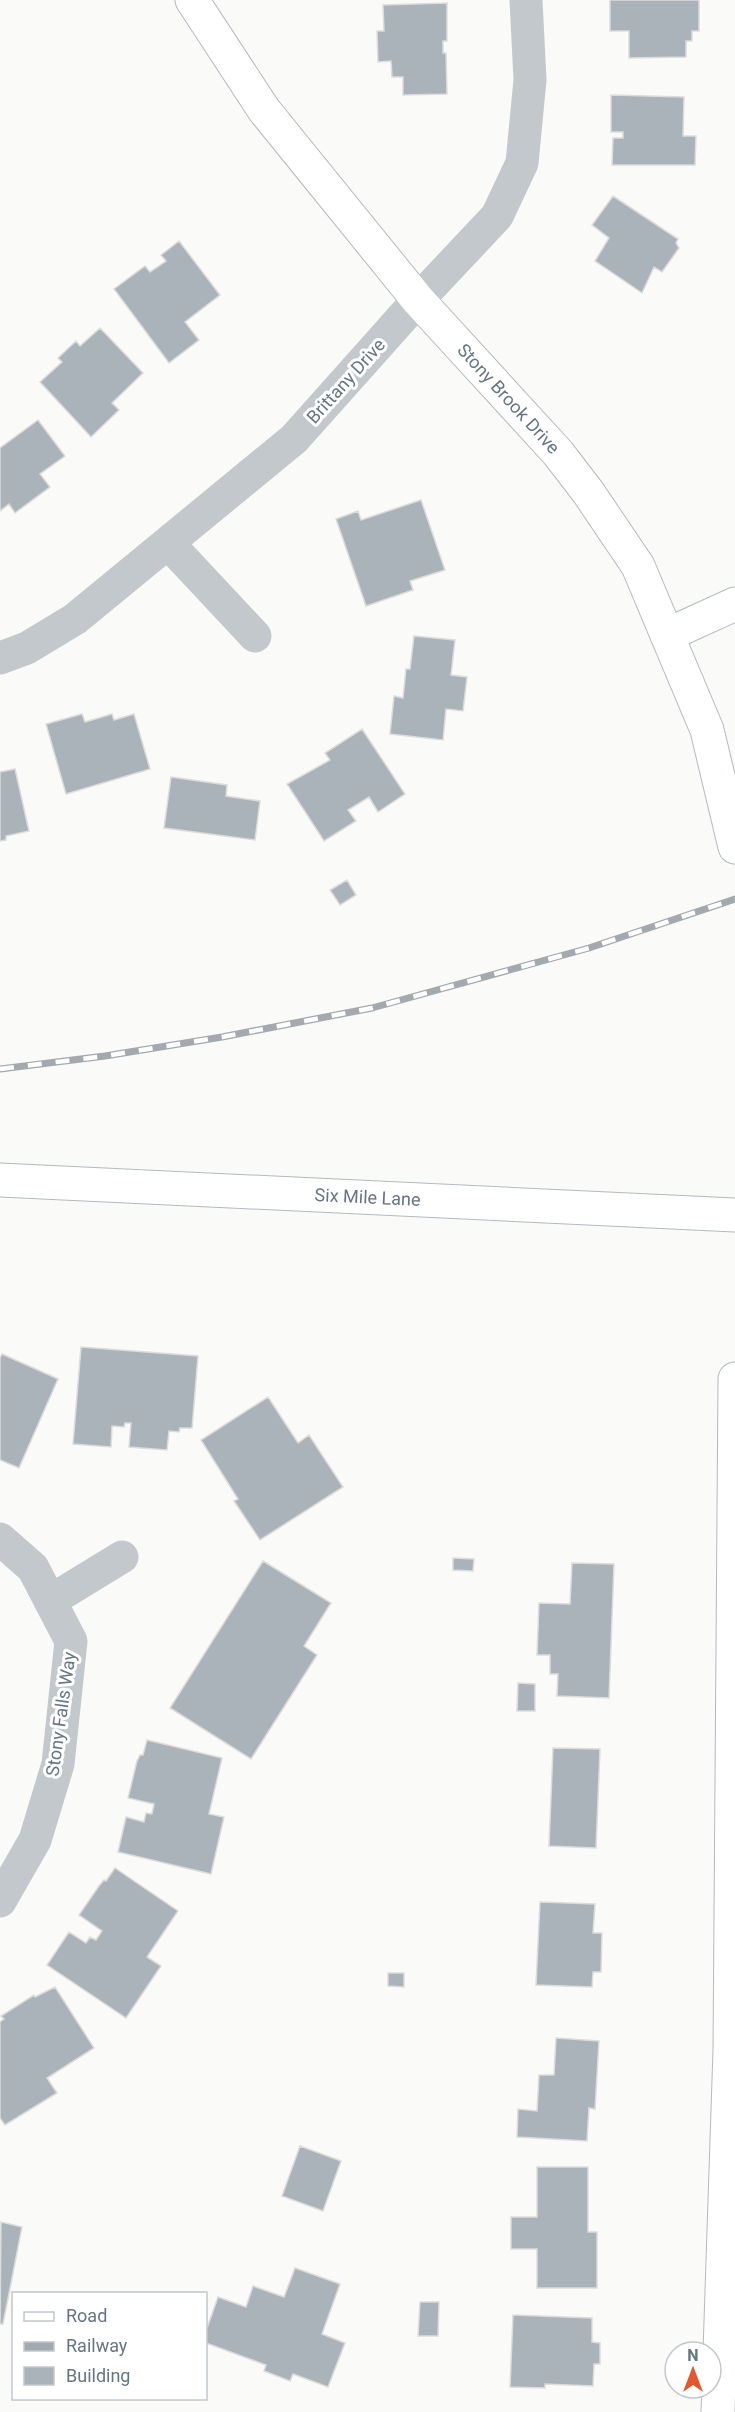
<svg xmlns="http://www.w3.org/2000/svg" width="735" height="2412" font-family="Roboto,sans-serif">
<rect width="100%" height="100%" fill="#fafaf8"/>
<path fill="#aab3b9" stroke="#dcdcda" stroke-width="1.5" d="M610,0H699V31H692V41H686V57L629,58V31H610Z
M447,3V41H443V53H446L447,94L403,95V77H392L391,61L378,62L377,31H384L383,5Z
M611,95L684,97L683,136H696L695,165H612L613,138H623V132H611Z
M613,196L678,239L676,243L679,248L662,272L654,267L642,293L595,261L609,238L592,225Z
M179,241L220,295L185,322L199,340L169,363L114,289L145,266L150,272L166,261L161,255Z
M100,328L143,373L112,403L119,410L91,437L40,382L62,362L58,358L76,341L80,346Z
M38,420L65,456L40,474L50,487L15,513L9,504L0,511V448Z
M421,500L445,570L410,581L413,590L366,606L336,519L358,511L361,520Z
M414,636L455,640L451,675L467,677L463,711L446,709L443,740L390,734L394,696L403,698L406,669H410Z
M82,714L85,722L112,714L114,720L134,714L150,769L66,794L46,724Z
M362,729L405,794L378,812L369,797L348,810L356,821L324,841L287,784L330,760L325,753Z
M15,769L29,831L6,836V840L0,841V772Z
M171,777L227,785L226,796L260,801L255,840L164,828Z
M347,880L356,895L340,905L330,890Z
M81,1347L198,1356L192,1428H180L179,1432L169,1431L167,1450L129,1447L131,1423H125L124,1427L112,1426L111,1447L73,1444Z
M2,1354L58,1379L19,1468L0,1460V1358Z
M268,1397L298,1443L309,1435L343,1487L260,1540L234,1501L238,1499L201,1440Z
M453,1558L474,1559L473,1571L453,1570Z
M263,1561L331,1603L304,1646L317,1655L251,1759L170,1708Z
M572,1563L614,1564L609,1698L557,1696L558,1674H550V1655H537L539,1603L570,1604Z
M518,1683L535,1684V1711H517Z
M147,1740L222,1758L209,1814L224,1817L211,1874L118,1852L126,1817L144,1822L146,1813L152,1814L154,1804L128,1798L137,1761L140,1755H143Z
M553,1748L600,1749L596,1848L549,1846Z
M115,1868L178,1911L147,1957L161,1966L126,2018L47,1965L69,1932L86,1943L90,1937L96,1940L102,1931L79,1915L99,1886L104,1880L106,1881Z
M540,1902L595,1904L593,1933H602L601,1972H593L592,1987L536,1985Z
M388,1973H404V1987L388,1986Z
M55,1987L94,2048L47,2078L57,2093L5,2125L0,2118V2022L4,2019L1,2016L34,1995L35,1997Z
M556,2038L599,2041L595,2109L589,2108L587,2141L517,2137L518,2109L537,2111L539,2075H554Z
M300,2146L341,2161L323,2211L282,2196Z
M537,2167H588V2232H597V2288H537V2249H511V2217H537Z
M1,2222L22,2227L3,2324H0Z
M295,2268L340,2284L322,2334L345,2343L328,2387L293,2374L290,2381L264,2371L266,2365L206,2343V2331L218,2297L246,2307L253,2286L284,2297Z
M420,2302H439L438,2336H418Z
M513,2315L592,2318V2342L600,2343V2364H594L593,2386L545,2384V2388L510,2387Z"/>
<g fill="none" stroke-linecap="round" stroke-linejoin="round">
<defs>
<g id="secondary">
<path id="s1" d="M192,0L264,110L418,300L558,453L588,492L638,566L707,730L735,847"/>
<path d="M667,635L735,604"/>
<path id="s2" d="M0,1180L735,1215"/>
<path d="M718,2412L730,2050L735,1379"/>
</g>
</defs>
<use href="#secondary" stroke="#b3babf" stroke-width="35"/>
<path stroke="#c3c8cc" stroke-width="33" d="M168,543L255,636
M0,658L27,648L75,619L294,439L418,300L497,216L522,163L530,80L526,0
M0,1539L33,1568L71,1641L58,1764L35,1840L0,1901
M50,1601L122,1557"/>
<use href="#secondary" stroke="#fff" stroke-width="33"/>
<defs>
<path id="rail" d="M0,1069L105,1056L222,1037L372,1008L589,948L735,899"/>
</defs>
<use href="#rail" stroke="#a2aab0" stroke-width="7"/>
<use href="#rail" stroke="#fff" stroke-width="4.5" stroke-dasharray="14" stroke-linecap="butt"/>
</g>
<g text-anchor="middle" stroke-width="6" stroke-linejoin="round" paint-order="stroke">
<g font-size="18" fill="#657683" stroke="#fff">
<text transform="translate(346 381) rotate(-48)" y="6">Brittany Drive</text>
<text dy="6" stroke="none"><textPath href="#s1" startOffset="510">Stony Brook Drive</textPath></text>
<text dy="6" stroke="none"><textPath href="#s2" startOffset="368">Six Mile Lane</textPath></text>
<text transform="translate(61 1714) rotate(-82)" y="6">Stony Falls Way</text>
</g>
</g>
<rect x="12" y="2292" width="195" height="108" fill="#ffffff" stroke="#c1c8cd" stroke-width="1.5"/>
<rect x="24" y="2312" width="30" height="9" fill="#ffffff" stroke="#c1c8cd" stroke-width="1.5"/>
<text x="66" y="2322" font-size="18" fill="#657683">Road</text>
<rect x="24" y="2342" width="30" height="9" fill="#a2aab0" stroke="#c1c8cd" stroke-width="1.5"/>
<text x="66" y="2352" font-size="18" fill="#657683">Railway</text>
<rect x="24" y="2367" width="30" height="18" fill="#aab3b9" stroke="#c1c8cd" stroke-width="1.5"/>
<text x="66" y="2382" font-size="18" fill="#657683">Building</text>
<g transform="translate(693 2370)"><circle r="28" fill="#ffffff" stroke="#c1c8cd" stroke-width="1.5"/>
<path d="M0-4.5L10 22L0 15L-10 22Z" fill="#e4572e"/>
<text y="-9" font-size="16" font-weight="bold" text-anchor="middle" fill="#657683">N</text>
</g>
</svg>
